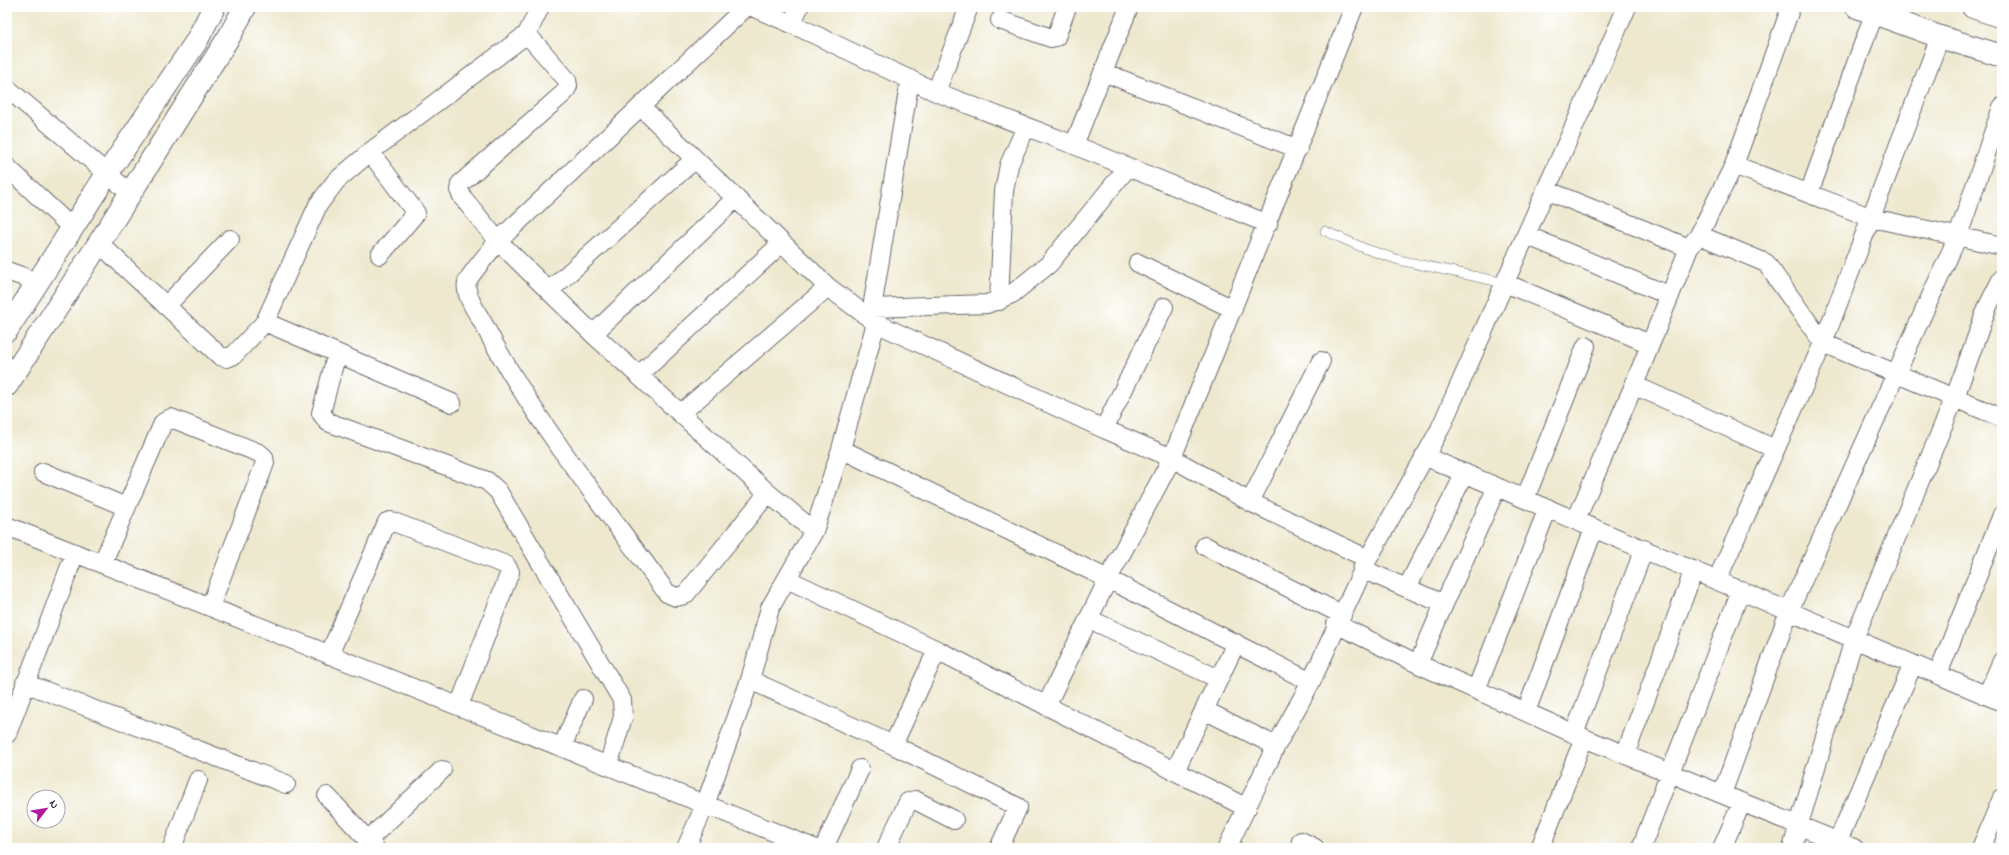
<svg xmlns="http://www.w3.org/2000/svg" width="2009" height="855" font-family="'Indie Flower',sans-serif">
<rect width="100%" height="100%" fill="#fff"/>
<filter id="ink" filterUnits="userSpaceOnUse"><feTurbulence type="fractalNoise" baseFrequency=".025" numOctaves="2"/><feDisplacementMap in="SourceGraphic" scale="8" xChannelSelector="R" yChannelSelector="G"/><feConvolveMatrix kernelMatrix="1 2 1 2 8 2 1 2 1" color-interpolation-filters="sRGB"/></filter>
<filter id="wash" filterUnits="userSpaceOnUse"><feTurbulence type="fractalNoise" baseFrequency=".012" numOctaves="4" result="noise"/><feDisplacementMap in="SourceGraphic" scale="16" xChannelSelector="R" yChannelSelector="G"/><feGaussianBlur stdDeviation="0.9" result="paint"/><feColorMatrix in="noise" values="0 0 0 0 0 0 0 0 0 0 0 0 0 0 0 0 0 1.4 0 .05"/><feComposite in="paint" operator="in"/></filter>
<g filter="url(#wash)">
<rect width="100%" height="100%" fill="#ede8ce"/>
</g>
<g filter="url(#ink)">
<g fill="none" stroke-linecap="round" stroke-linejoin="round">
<defs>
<path id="service" d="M1325,231L1366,249L1399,260L1505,283"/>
<path id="minor" d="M746,7L498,241L593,334L768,493L814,531
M752,7L792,24L936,92L1074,145L1268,224
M1000,20L1051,38L1056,37L1067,7
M792,24L799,7
M527,34L567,80L568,86L564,93L460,184L459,190L463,198L498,241C492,249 470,274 467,282C464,295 477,312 483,323C533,420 603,505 667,593L676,597L685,595L768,493
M1103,72L1298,149
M7,88L130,193
M936,92L969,7
M641,107L828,287L876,323L1104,429L1172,458L1250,502L1368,559
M1074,145L1129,7
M370,152L416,213L380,255
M1734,165L1791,7
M7,167L72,228
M1546,190L1689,248L1634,385L1576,520
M1809,193L1874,14
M1526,235L1670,296
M1699,235L1766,263L1823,343L2002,418
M99,243L220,356L227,358L234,355L265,322L318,205L336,181L370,152L527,34L540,7
M1689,248L1699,235L1734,165L1872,218L2002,246
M1138,263L1233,309
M7,271L38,282
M1505,283L1650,344
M549,291L695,159
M999,301L1004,191L1009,165L1026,127
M166,306L230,239
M872,308L987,304L1012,294L1049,264L1128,167
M265,322L452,403
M593,334L736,198
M337,353L321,413L328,422L487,481L498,491L622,700L623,717L608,766
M639,375L782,243
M1634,385L1775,449
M681,413L828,287
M1104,429L1164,307
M841,449L1108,579L1311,682
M1424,456L2002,702
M43,472L126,507
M1525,499L1586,346
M1250,502L1321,361
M7,526L814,848
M1205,546L1341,614
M102,564L163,423L171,418L259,453L264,457L265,463L210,607
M787,579L937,650L1247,808
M1717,580L1823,343L1940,37
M1407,588L1465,473
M1444,604L1497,487
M1089,619L1219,679
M1336,624L1418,664L1444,604L1362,569
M937,650L893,745L1018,807L999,848
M329,655L387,522L391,521L506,565L510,572L459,706
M1418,664L1584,738
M1938,674L2002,515
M750,680L893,745
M25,683L286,784
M1476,690L1548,508
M1987,695L2002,661
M1046,706L1108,579L1172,458L1354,7
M1204,710L1276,746
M1526,712L1594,528
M7,734L75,553
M1574,734L1644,549
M562,747L583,699
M1625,755L1694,570
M1175,771L1236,643
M1722,794L1789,611L1958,236L2002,107
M327,796L375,848
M368,840L442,770
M1301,841L1315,848
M1838,841L1913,664
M172,848L198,780
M686,848L705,805L750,680L770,608L814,531L821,510L841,449L876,323L872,308L910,79
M824,848L860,769
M886,848L908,802L915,800L954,820
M1227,848L1276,746L1311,682L1368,559L1440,429L1627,7
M1540,848L1584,738L1854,848
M1641,848L1741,590
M1722,848L1742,802
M1792,848L1854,639L1955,397L1987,308L2002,278
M1981,848L2002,798"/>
<path id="tertiary" d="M1857,7L1940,37L2002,56
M1973,7L2002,17
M7,330L107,174L196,42L214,7
M7,385L99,243L230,35L245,7"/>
</defs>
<use href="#service" stroke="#69676e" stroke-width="10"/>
<use href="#minor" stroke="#69676e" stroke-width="20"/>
<use href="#tertiary" stroke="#69676e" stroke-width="24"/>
<use href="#service" stroke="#fff" stroke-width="9"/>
<use href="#minor" stroke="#fff" stroke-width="18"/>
<use href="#tertiary" stroke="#fff" stroke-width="22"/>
</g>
</g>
<rect width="2009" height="855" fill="none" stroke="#fff" stroke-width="24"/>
<g transform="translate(46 809) rotate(59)"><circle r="19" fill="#ffffff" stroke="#a7a7b1"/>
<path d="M0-3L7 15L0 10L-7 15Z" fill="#b5179e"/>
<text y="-6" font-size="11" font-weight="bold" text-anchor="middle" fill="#22223b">N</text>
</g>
</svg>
